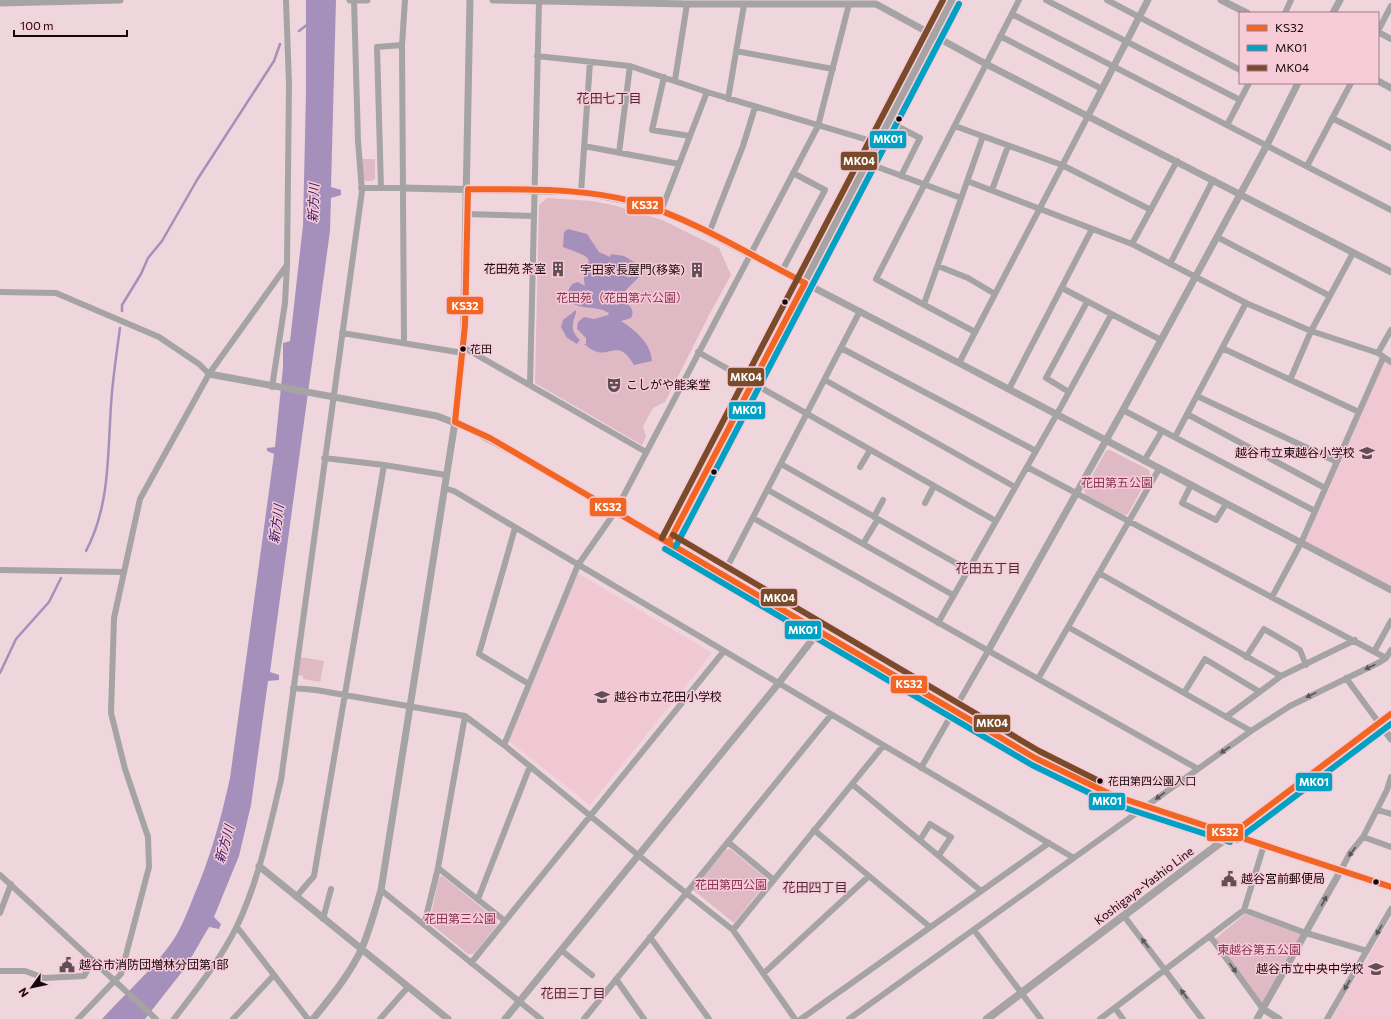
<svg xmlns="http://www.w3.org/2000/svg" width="1391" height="1019" font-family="Commissioner,'Noto Sans JP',sans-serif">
<rect width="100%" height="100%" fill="#eed6dc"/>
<path fill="#f0c8d3" d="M1384,361L1391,365V588L1304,542Z
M578,573L712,653L590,805L509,741Z
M1391,918V1019H1331Z"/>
<path fill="#dfb9c4" d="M362,159H375V179L372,181H366L363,178Z
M547,198L591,201L613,205L662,220L719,248L731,275L709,315L665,402L653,408L643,426L646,437L642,445L535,383L539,205Z
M1110,450L1149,470L1150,474L1128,514L1124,515L1086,495L1084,490L1106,451Z
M300,657L324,661L320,682L303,679V676L297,675Z
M730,849L766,878V883L734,923L692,889L726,850Z
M442,876L497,920V925L474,954H468L431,924L430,920L439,877Z
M1245,914L1302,934L1262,1004L1215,939Z"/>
<path fill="#a590bb" d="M306,0H336L331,187L341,190V195L331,198L330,231L270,672L279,675V680L268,681L251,805L239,856L214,917L221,924L219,929L209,927L185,968L145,1019H102C125,994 152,970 172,942C181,929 187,913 193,898C210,859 221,819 230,778L274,454L267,451V448L275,447L283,367V343L290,341L303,225L306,93Z
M568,229L587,234L599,252L610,257L611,254L624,256L644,268L643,273L621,295L622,299C628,304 636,309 631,318L621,321C635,330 651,343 652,361L634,365C618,337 610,358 595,351C591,350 587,346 584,344H586V338L577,329L578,322L584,317L594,319L608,315L609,313C596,305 582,311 569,301L568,291L572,284L578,282L585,286C578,259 609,263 563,247L564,232Z
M576,310V313C572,324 570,331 580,340L577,344L567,338L561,327L563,320Z"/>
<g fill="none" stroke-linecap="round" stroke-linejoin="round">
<path stroke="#a590bb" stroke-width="2.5" d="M299,31L308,24
M122,311V305L141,274L148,258L162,241L197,180L274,61L280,44
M86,551C112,502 107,447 112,392C114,371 117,350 120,328
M0,673L16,639L49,602L61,578"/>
<path stroke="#a5a3a4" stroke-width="6" d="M1046,0L1240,100
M1107,0L1240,70
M1285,13L1291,0
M1012,14L1391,210
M1378,31L1391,6
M1378,32L1391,39
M1000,36L1102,89
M736,51L833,69
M537,56L630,66L707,92L878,143
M664,77L652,130L690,136
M675,80L687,4
M728,99L744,5
M1332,118L1391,148
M889,122L920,138L901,176
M1227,125L1249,83
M955,126L1062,165L1151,210
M584,146L679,164
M619,153L630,66
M867,163L961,198
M1307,166L1351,83
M967,181L1132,244L1246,303L1311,331L1378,353L1391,362
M361,188H403
M381,188L377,47L402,45
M992,190L1008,146
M581,192L590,62
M661,211L707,92
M467,214L534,216
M709,233L743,146L755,107
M1217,237L1330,296
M1132,244L1177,161
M1170,264L1213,180
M938,266L968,278L995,294
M782,271L825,190L793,173
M1062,288L1161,340
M0,292L56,293L159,337L199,364L209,374
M924,304L983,136
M975,332L876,279L1019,0
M342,333L463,353
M404,343L402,45L405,0
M463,347L646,452
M841,348L1036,451
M1222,348L1359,412
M698,352L996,521
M1378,353L1391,330
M959,363L1088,116
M825,380L1015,487
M1290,380L1311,331L1353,253
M530,385L539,2
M272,387L285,303L287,265L289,84L286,0
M1009,389L1092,229
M1069,392L1046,378L1087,302
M1197,396L1337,462
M1123,410L1315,511
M1187,414L1325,488
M1175,437L1246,303
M324,458L384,465
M1144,461L1162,431
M781,464L968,570
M860,467L870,450
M1027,467L1386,658
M1191,485L1182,503L1216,520L1226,504
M444,488L454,491L1074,858
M768,490L953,595
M925,503L934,486
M874,517L883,500
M753,518L1198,769
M515,528L479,654L529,684
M863,544L878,519
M0,570L123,572
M1099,573L1281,676
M723,575L860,311
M1272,597L1301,543L1383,358
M938,623L1057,414L1111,315
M1068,627L1251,731
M1375,650L1391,621
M1246,657L1264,629L1300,650L1306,665
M1346,678L1379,723
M1038,679L1159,469
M293,688L316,690L465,716L504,745L638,855L733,930L795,1019
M1184,693L1205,659L1260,692
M1226,717L1281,676L1355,640
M504,745L578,565L615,512L818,126L849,4
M921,768L988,651
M852,784L981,891
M1378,810L1391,814
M814,830L930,927
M1363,837L1391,847
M920,840L930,824L951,837L939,855
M728,842L774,880
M438,868L505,921
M1341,870L1350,853L1363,837L1387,790L1391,777
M0,875L156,1019
M381,890L541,1019
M296,897L314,876L384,465L446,475
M478,899L530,766
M1244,910L1306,933L1367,951
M0,913L11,884
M1124,916L1202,1019
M323,919L331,889
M424,925L438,868L465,716
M237,927L308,1019
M733,930L883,746
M974,930L1041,1019
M1210,936L1263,1009
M650,937L709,1019
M561,950L592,975
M471,963L724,651
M0,971H25L44,978L84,976L93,960
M764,973L869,876
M616,979L644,1019
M1115,1008L1123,1019
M78,1019L121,974L149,867L148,837L125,769L111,713L114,618L140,499L209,374L287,265
M174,1019C196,990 221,959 237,926C259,880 269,829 281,780L362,191L358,141L354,0
M233,1019L274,975
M380,1019L408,987
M584,1019L831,715
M801,1019L1049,843
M849,1019L1251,731L1290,706L1380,662L1386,658L1391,650
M1100,1019L1244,910L1264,845
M1327,1019L1391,909"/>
<path stroke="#a5a3a4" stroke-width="7" d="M350,0H367
M493,0L687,4H876L986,64L1391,272
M1221,0L1247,13
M0,3L120,0
M1333,13L1340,0
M1378,81L1391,88
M1088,116L1148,0
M403,188L581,192L634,202L661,211L687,222L959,363L1391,590
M209,374L437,416L468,428L518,455L1035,758L1112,795L1391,887
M669,542L952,0
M988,651L1123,410L1267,145L1298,83
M1379,723L1391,739
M259,866L448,1019
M1263,1009L1279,1019
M313,1019C331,997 350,974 362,948C370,929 375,910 381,890L455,422L463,353L470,0
M505,1019L778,684L819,631
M1257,1019L1341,870"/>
<path stroke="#a7a3a4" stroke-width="8" d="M987,1019L1391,714"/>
<defs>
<path id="bus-1" d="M468,189C523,190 581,187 635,202C691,218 752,256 805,283
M455,422L490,438L1035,758L1112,795L1391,887
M455,422L465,325L468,189
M669,542L805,283
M1232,834L1391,714"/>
<path id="bus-2" d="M676,546L959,4
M665,549L1032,765L1110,803L1230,842
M1237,840L1391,724"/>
<path id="bus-3" d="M673,535L1039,751L1101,782
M662,538L943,0"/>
</defs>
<use href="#bus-1" stroke="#f8cbd8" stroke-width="9"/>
<use href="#bus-2" stroke="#f8cbd8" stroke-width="9"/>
<use href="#bus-3" stroke="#f8cbd8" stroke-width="9"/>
<use href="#bus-1" stroke="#f26522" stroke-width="6"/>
<use href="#bus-2" stroke="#01a1c4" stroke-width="6"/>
<use href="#bus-3" stroke="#7a4b2a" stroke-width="6"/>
</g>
<defs><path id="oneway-solid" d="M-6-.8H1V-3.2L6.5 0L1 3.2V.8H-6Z"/></defs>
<g fill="#5c5558">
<use href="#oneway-solid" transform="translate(1370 667) rotate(154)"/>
<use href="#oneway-solid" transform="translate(1311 695) rotate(154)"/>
<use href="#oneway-solid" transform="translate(1225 750) rotate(145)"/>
<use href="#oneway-solid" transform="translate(1160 796) rotate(144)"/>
<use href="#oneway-solid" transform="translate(1352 852) rotate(126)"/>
<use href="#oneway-solid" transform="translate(1324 901) rotate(-61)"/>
<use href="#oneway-solid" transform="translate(1379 930) rotate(120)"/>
<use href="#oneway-solid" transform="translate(1145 943) rotate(-127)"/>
<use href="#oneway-solid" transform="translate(1233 968) rotate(54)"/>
<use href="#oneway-solid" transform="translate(1347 985) rotate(120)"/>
<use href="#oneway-solid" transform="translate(1184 994) rotate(-127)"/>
</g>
<defs>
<symbol id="building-bare" viewBox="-9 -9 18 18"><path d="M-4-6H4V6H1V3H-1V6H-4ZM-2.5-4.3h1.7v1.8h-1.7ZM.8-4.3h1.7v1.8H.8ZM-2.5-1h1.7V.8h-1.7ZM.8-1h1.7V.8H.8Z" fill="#604f54" stroke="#f8cbd8" stroke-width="2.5" paint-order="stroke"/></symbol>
<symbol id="theatre-bare" viewBox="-9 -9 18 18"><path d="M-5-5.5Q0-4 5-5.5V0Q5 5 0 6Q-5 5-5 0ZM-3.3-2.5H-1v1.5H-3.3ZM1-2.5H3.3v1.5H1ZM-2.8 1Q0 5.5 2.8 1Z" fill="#604f54" stroke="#f8cbd8" stroke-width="2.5" paint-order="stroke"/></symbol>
<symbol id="school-bare" viewBox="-9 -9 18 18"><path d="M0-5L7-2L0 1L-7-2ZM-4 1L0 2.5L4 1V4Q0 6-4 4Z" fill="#604f54" stroke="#f8cbd8" stroke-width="2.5" paint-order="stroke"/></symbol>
<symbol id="civic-bare" viewBox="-9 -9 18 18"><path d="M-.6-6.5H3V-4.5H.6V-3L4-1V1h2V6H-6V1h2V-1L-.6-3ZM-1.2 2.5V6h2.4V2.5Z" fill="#604f54" stroke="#f8cbd8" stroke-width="2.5" paint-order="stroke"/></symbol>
</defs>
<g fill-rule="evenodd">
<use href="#building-bare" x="547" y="258" width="22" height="22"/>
<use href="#building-bare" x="686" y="259" width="22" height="22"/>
<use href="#theatre-bare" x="603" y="374" width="22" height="22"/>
<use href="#school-bare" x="1356" y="442" width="22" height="22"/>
<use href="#school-bare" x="591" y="686" width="22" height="22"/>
<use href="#civic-bare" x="1218" y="868" width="22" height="22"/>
<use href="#civic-bare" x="56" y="954" width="22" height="22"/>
<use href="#school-bare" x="1365" y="958" width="22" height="22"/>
</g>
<g fill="#14070b" stroke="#f8cbd8" stroke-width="1.5">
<circle cx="899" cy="119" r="3.5"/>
<circle cx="785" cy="302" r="3.5"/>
<circle cx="463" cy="349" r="3.5"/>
<circle cx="714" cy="472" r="3.5"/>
<circle cx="1100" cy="781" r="3.5"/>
<circle cx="1376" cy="882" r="3.5"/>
</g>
<g text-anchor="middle" stroke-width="3" stroke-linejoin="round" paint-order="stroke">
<g font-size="11" fill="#14070b" stroke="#f8cbd8" text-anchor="start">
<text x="470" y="353">花田</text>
<text x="1108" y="785">花田第四公園入口</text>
</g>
<g font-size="12" fill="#14070b" stroke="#f8cbd8" text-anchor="end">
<text x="546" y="273">花田苑 茶室</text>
<text x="685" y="274">宇田家長屋門(移築)</text>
<text x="626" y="389" text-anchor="start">こしがや能楽堂</text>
<text x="1355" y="457">越谷市立東越谷小学校</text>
<text x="614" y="701" text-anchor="start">越谷市立花田小学校</text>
<text x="1241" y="883" text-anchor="start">越谷宮前郵便局</text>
<text x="79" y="969" text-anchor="start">越谷市消防団増林分団第1部</text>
<text x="1364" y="973">越谷市立中央中学校</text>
</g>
<g font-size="12" fill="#883454" stroke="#f8cbd8">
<text x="622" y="302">花田苑（花田第六公園）</text>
<text x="1117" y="487">花田第五公園</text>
<text x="731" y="889">花田第四公園</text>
<text x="460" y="923">花田第三公園</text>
<text x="1259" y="954">東越谷第五公園</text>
</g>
<g font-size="12" fill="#14070b" stroke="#f8cbd8">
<text transform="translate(1144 886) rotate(-37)" y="4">Koshigaya-Yashio Line</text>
</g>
<g font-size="13" fill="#4e2c37" stroke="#f8cbd8">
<text x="609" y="103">花田七丁目</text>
<text x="988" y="573">花田五丁目</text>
<text x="815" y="892">花田四丁目</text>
<text x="573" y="998">花田三丁目</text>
</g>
<g font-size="13" font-style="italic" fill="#36165d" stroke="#f8cbd8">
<text transform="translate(313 203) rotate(-88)" y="5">新方川</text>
<text transform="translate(276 524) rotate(-82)" y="5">新方川</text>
<text transform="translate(224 844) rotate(-74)" y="5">新方川</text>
</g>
</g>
<g stroke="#f8cbd8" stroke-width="1.5">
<rect x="869" y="130" width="38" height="19" rx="4" fill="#01a1c4"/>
<rect x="840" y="151" width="38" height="20" rx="4" fill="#7a4b2a"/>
<rect x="626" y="196" width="38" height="19" rx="4" fill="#f26522"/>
<rect x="446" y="296" width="38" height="19" rx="4" fill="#f26522"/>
<rect x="727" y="367" width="38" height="20" rx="4" fill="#7a4b2a"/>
<rect x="728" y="401" width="38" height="19" rx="4" fill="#01a1c4"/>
<rect x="589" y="497" width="38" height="20" rx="4" fill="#f26522"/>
<rect x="760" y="588" width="38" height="19" rx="4" fill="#7a4b2a"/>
<rect x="784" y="620" width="38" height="20" rx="4" fill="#01a1c4"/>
<rect x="890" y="675" width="38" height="19" rx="4" fill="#f26522"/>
<rect x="973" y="714" width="38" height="19" rx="4" fill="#7a4b2a"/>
<rect x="1295" y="772" width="38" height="20" rx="4" fill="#01a1c4"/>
<rect x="1088" y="792" width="38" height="19" rx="4" fill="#01a1c4"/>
<rect x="1206" y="823" width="38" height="19" rx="4" fill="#f26522"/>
</g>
<g font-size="11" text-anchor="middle" font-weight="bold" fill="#fff">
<text x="888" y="143">MK01</text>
<text x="859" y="165">MK04</text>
<text x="645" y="209">KS32</text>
<text x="465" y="310">KS32</text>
<text x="746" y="381">MK04</text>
<text x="747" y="414">MK01</text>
<text x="608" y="511">KS32</text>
<text x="779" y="602">MK04</text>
<text x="803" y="634">MK01</text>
<text x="909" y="688">KS32</text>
<text x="992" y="727">MK04</text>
<text x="1314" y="786">MK01</text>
<text x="1107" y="805">MK01</text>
<text x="1225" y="836">KS32</text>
</g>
<rect x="1239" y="12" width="140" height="72" fill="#f8cbd8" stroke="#9d7d86"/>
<rect x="1247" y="25" width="20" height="6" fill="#f26522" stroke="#9d7d86"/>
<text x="1275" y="32" font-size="12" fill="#14070b">KS32</text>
<rect x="1247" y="45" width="20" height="6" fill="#01a1c4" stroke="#9d7d86"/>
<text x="1275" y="52" font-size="12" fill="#14070b">MK01</text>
<rect x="1247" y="65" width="20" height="6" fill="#7a4b2a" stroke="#9d7d86"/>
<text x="1275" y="72" font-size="12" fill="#14070b">MK04</text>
<g transform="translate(32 987) rotate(237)" stroke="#f8cbd8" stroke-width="3" paint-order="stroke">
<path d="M0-3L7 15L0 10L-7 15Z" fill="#14070b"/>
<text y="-6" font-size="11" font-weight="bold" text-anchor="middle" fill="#14070b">N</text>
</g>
<path d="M14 30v6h113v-6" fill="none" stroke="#14070b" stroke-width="2"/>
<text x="20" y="30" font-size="12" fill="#14070b" stroke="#f8cbd8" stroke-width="3" paint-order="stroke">100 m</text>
</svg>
